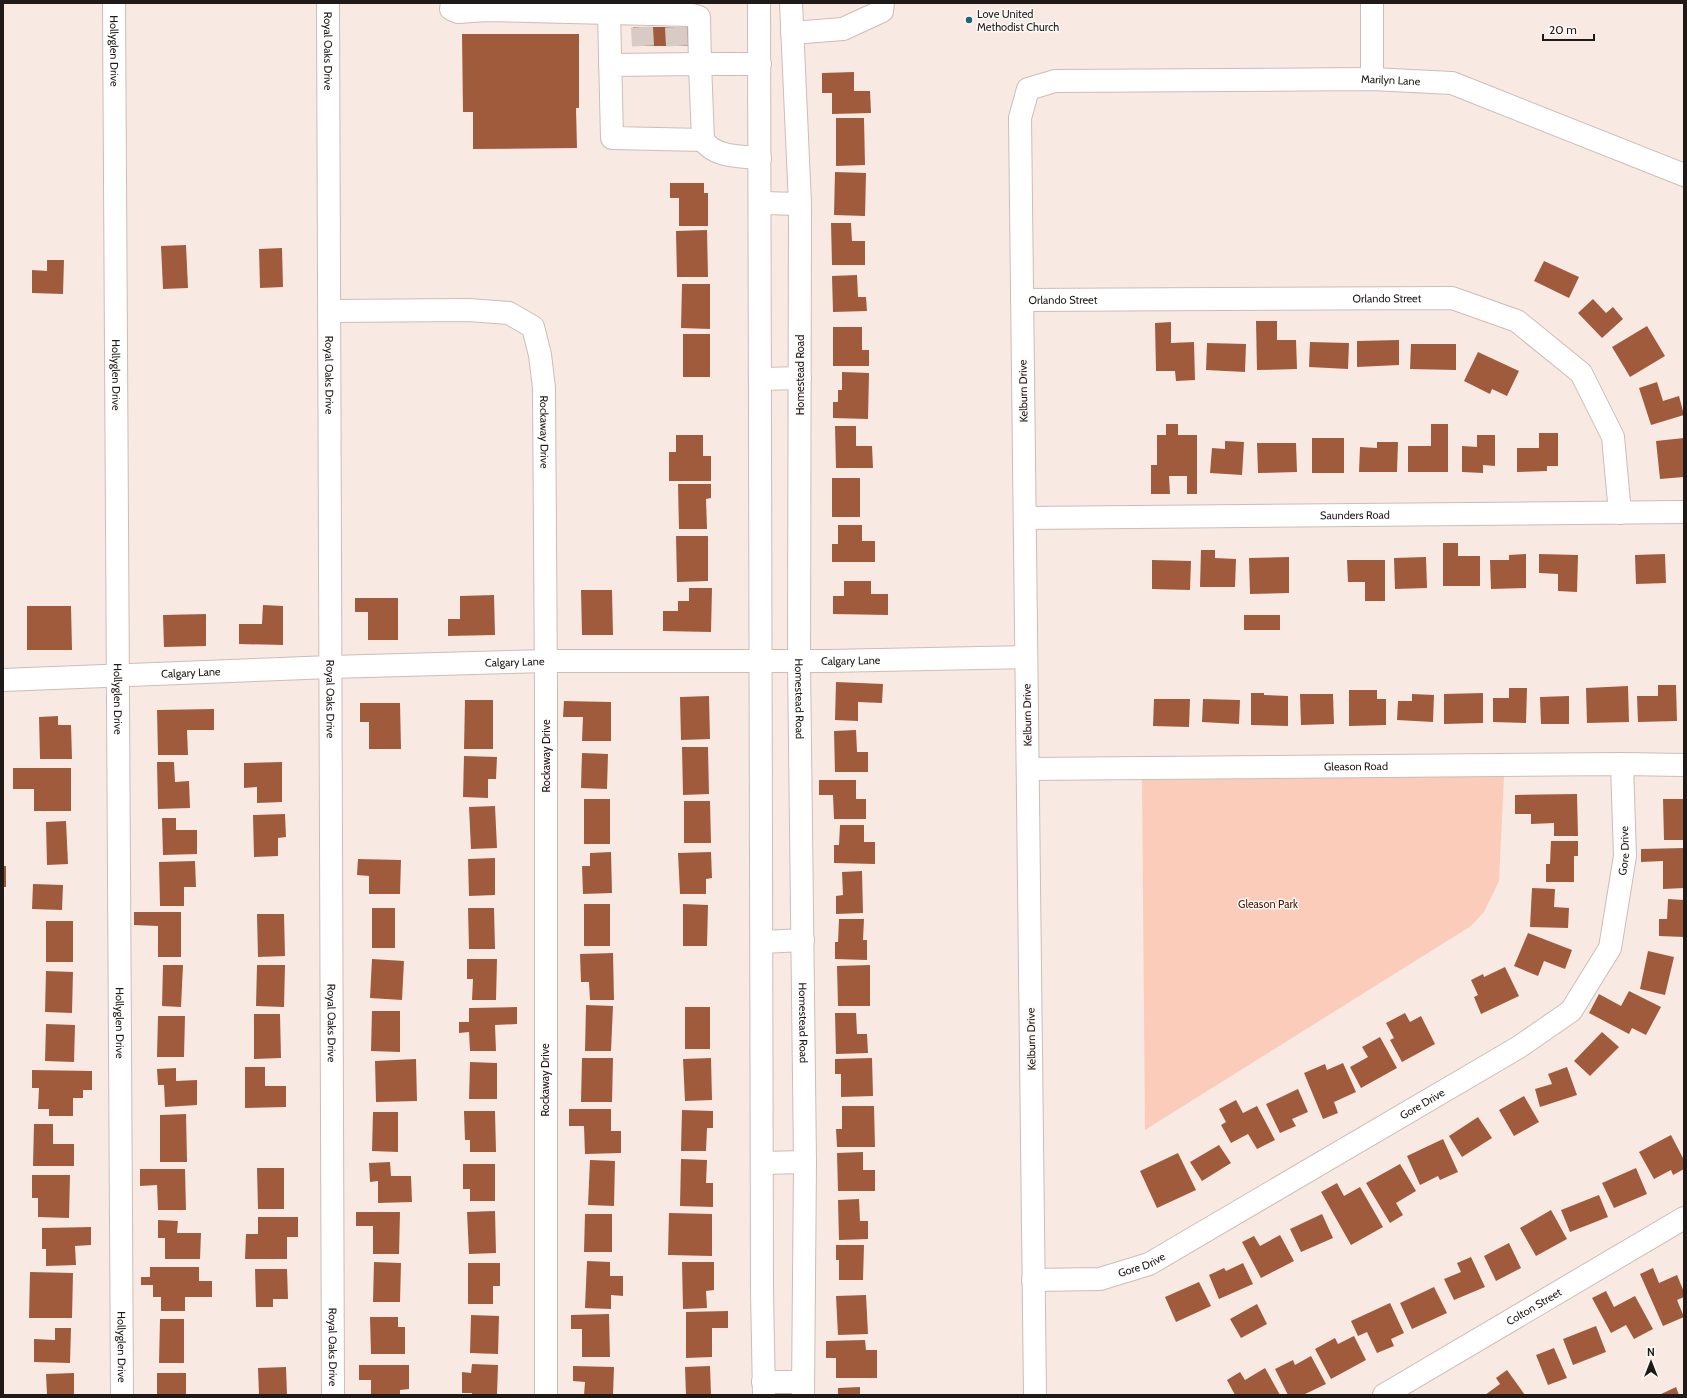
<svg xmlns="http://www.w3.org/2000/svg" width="1687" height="1398" font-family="Cabin,sans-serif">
<rect width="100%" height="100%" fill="#f9e9e3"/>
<path fill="#fbccb9" d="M1504,776L1499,881L1484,912L1471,926L1145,1130L1142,780Z"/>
<path fill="#a05b3d" d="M633,27H692V46H633Z
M462,34H579V108H576L577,148L473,149V112H463Z
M854,72V91H870L871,113L832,114V93H822V73Z
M836,118H864L865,165L836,166Z
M835,172L866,173L865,216L834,215Z
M670,183H704V193H708V226H679V198H670Z
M831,223H851L852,241H865V265H832Z
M707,230L708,277H677L676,231Z
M186,245L188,288L163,289L161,246Z
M282,248L283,287L260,288L259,249Z
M47,260H64L63,294L32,293V270L47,271Z
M1544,261L1579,277L1569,298L1534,281Z
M857,275L858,297H866L867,311L833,312L832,276Z
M682,284H710V329L681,328Z
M1593,299L1606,313L1613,307L1623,319L1602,338L1578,313Z
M1256,321H1277V340H1296L1297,369L1257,370Z
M1171,322V343L1194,342L1195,380L1176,381L1175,371H1156L1155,323Z
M1647,326L1665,356L1630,377L1612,347Z
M833,327H862V350H869V366H833Z
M683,334H710V377H683Z
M1399,340V365L1357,367V341Z
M1310,342L1349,343L1348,369L1309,367Z
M1207,343L1246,344L1245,372L1206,370Z
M1411,344H1456V370L1410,369Z
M1478,352L1519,371L1507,396L1492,389L1490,394L1464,381Z
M842,372L869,373L868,419L833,418V402H838V390H842Z
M1657,382L1663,401L1679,396L1684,415L1651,425L1639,388Z
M1166,424H1178V435H1197V494H1187V476H1169L1170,494H1151V465H1157V435H1166Z
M1431,424H1448V472H1408V446H1431Z
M835,426H856V446H872L873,468H836Z
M1539,433H1558V466H1547V471L1517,472V448H1539Z
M676,435H703V456H711V481H669V452H676Z
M1477,435H1495V466L1483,465V473L1462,472V446L1477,447Z
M1312,438H1344V473H1312Z
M1684,438V477L1660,479L1656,441Z
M1225,441L1244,442L1242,475L1210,473L1212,448L1225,449Z
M1377,442H1398L1397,472H1359L1360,447L1377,448Z
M1257,443H1296L1297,472L1258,473Z
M832,478H860V517H832Z
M678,484H711V498L706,499L707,529H679Z
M838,525H862V541H875V562H832V544H838Z
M676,536H708V581L677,582Z
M1443,543H1458V556H1480V586H1443Z
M1201,550H1215V558L1236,559L1235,587H1200Z
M1526,554V588L1491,589L1490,560H1509V555Z
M1539,554L1578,555L1577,592L1558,591V574L1539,573Z
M1665,554L1666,583L1636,584L1635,555Z
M1289,557V593L1250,594L1249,558Z
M1426,557L1427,588L1395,589L1394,558Z
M1152,560L1191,561L1190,590L1152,589Z
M1347,560H1385V601H1365V582H1348Z
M844,581H871V594H888V615L833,614V596H844Z
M689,588H712L711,632L663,631V611H678V601H689Z
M581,590H612L613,635H582Z
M494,595L495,635L448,636V619H460V596Z
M355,598H398V640H368V612H355Z
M263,605L283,606V645L239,644V624H262Z
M27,606H71L72,650H27Z
M206,614V646L164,647L163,615Z
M1244,615H1280V630H1244Z
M836,682L883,684L882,703L858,702V721L835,720Z
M1658,685H1676L1677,721L1638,722L1637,696H1658Z
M1628,686L1629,722L1587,723L1586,688Z
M1509,688H1527L1526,723L1493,722V698H1509Z
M1349,690H1377V699H1386V725L1349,726Z
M1251,693H1264V695L1288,696V726L1251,725Z
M1483,693V723L1444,724V694Z
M1300,694H1333L1334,724L1301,725Z
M1412,694L1434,695L1433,722L1397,720L1398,701H1412Z
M709,696L710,739L681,740L680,697Z
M1569,696V724H1541L1540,697Z
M1154,699H1190L1189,727L1153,726Z
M1203,699L1240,700L1239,724L1202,722Z
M465,700H493V749H464Z
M564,701L611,702V741H582L583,717H563Z
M360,703H400L401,749H369V722H360Z
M214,709V730H187L188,755H158L157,710Z
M58,716V725H71L72,759H40L39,717Z
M856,730L857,752H868V772H835L834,731Z
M682,747H708L709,794L683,795Z
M582,753L608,754L607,789L581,788Z
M464,756L497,757L496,779H488V798L463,797Z
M157,762H174L175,782L189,781L190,808L158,809Z
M282,762V802L257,803V787L244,788V763Z
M13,768H71V811H34V789H13Z
M819,780H856V799H866V819H834L833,795H819Z
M1577,794L1578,836H1554V823L1531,824V814H1515V795Z
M584,799H610V844H584Z
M1663,799H1684V840H1664Z
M684,801H710L711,843H684Z
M495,806L497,848L471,849L469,807Z
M285,814L286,837L278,838V856L254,857L253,815Z
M162,818H176V830H197V854L163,855Z
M66,821L68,864L47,865L46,822Z
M840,825H864V842H875V864L834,863V845H839Z
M1551,841H1578V856H1574V882H1546V864H1550Z
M1684,848V888L1663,889V861L1641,862V849Z
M611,852L612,893L583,894L582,866H590V853Z
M711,852L712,878L706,879V894H680L678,853Z
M495,858V895L469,896L468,859Z
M358,859L401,860L400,894H369V876L357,875Z
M195,861L196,887H184V906H160L159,862Z
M3,866H6V887H3Z
M862,871L863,913L836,914V896L843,895L842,872Z
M33,884L63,885L62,910L32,909Z
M1532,888L1555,889L1554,907L1569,908L1568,928L1530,927Z
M1668,899L1684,900V937L1659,936V919H1667Z
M584,904H610V946H584Z
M683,904L708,905L707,946H683Z
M372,908H395V948H372Z
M468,908H494L495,949H469Z
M134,912H181V957H158V926L134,925Z
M257,914H284L285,956L258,957Z
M839,919H864L863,940H867V960L835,959V942H838Z
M46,921H73V962H46Z
M1528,933L1572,950L1565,969L1544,961L1538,976L1514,966Z
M1648,951L1674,957L1665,995L1640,989Z
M613,953L614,1000H590L589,982H581L580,954Z
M372,959L404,961L402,1000L370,998Z
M467,959H497L496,1000H472L473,979H467Z
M163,965H183L181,1007L162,1006Z
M257,965H285L284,1007L256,1006Z
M870,965V1006H838L837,966Z
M1505,967L1519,996L1481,1014L1474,997L1478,995L1471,980L1483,974L1484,977Z
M46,971L73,972L72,1013L45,1012Z
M1629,991L1661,1007L1646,1035L1632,1028L1629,1034L1589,1013L1599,994L1621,1006Z
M586,1005L613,1006L611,1051H585Z
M517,1007V1024L495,1025L496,1051H470L469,1032L459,1033V1022H469V1008Z
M685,1007H710V1049H685Z
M372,1011H400V1052L371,1051Z
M835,1013H856L857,1034H867L868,1053L836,1054Z
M1405,1013L1410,1022L1421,1016L1435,1044L1402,1062L1390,1040L1394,1038L1386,1023Z
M254,1014H280L281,1058L254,1059Z
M158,1016H185L184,1057H157Z
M46,1024L75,1025L74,1062L45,1061Z
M1602,1032L1619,1047L1590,1076L1574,1061Z
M1380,1037L1397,1068L1361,1088L1350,1067L1368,1057L1362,1047Z
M582,1058H613L612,1102H581Z
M711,1058L712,1100L685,1101L683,1059Z
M872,1058L873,1096L841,1097V1074H835V1059Z
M416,1059L417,1101L376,1102L375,1061Z
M470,1062L497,1063V1099H469Z
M1343,1063L1356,1092L1334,1102L1338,1113L1323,1119L1304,1073L1325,1064L1327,1070Z
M245,1067H265V1086H286V1107L245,1108Z
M1567,1067L1577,1095L1540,1107L1535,1089L1552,1084L1548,1074Z
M176,1068V1081L197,1080V1105L165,1107L164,1085H158L157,1069Z
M32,1070L92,1071V1090H83V1098H73V1116H49V1109H38L39,1088H32Z
M1298,1089L1308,1112L1292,1119L1296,1126L1280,1133L1266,1104Z
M1524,1096L1539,1122L1514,1136L1499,1110Z
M1236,1100L1243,1113L1257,1106L1275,1140L1257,1149L1248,1134L1231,1143L1221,1125L1226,1122L1219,1109Z
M842,1106H874L875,1147H837L836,1129H842Z
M569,1109H611V1131H621V1153L585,1154L584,1126H569Z
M682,1110L713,1111V1128H707L706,1151H681Z
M464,1111H495L496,1152H470V1140H465Z
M373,1112H398V1152L372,1151Z
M186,1114L187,1162H160V1115Z
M1478,1117L1492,1138L1462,1157L1449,1136Z
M34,1124H53V1144H74V1166H33Z
M1671,1135L1684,1160V1169L1673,1175L1671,1170L1654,1179L1639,1152Z
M1443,1139L1458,1172L1440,1180L1438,1176L1420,1185L1407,1156Z
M1219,1145L1231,1163L1202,1181L1190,1162Z
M863,1152V1170H875V1191H838L837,1153Z
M1178,1153L1196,1190L1157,1208L1140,1171Z
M681,1159L707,1160L706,1183H713V1207L680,1206Z
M590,1160L615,1161L614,1206L588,1205Z
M390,1162L391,1176H411L412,1202L378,1203V1181L370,1182L369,1163Z
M463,1164H495V1201H470V1189H463Z
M1400,1164L1416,1191L1396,1203L1403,1215L1390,1223L1366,1183Z
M257,1168H284V1209H258Z
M1636,1168L1647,1194L1614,1208L1602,1183Z
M140,1169H185L186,1210H158L157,1185L140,1186Z
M32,1175H70L69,1218L38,1217V1198H32Z
M1337,1183L1344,1196L1360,1187L1383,1227L1351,1245L1321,1192Z
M1599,1195L1608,1217L1570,1232L1561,1210Z
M859,1199L860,1221H868V1239L839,1240L838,1200Z
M1551,1210L1567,1239L1536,1256L1520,1228Z
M495,1211L496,1253L469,1254L467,1212Z
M356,1212H400L399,1254H373V1226H356Z
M669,1213L712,1214V1256L668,1255Z
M585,1214H612V1252H584Z
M1322,1214L1333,1238L1301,1252L1290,1229Z
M258,1217H298V1237H287V1259H245L246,1234H258Z
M158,1220L178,1221L177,1233H201L200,1259H165V1238H158Z
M91,1227V1245L75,1246L76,1265L46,1266V1249H42V1228Z
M1280,1235L1294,1261L1261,1278L1242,1242L1254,1236L1260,1246Z
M1509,1243L1521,1268L1496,1281L1484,1256Z
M836,1245H864L863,1280H839V1260H836Z
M1471,1257L1485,1287L1454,1300L1444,1279L1461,1272L1457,1263Z
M587,1261L610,1262V1276H623V1296L611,1295V1309L585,1308Z
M374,1262L401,1263L400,1302H373Z
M682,1262H714V1290L706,1291L707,1308L683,1309Z
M468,1263H500V1286H493V1304H468Z
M1243,1263L1253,1284L1219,1299L1209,1275L1224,1268L1226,1271Z
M150,1267H199V1281H212V1297H185V1311H161V1297H153V1285H141V1277H150Z
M1653,1268L1659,1283L1677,1275L1684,1292V1297L1677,1300L1684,1317L1663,1326L1640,1274Z
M255,1269H287L288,1299H273V1307H256Z
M30,1272L73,1273L72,1318H29Z
M1199,1282L1211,1306L1176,1322L1165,1297Z
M1434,1287L1447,1313L1412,1329L1400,1303Z
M1606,1291L1614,1307L1635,1296L1653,1329L1634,1339L1626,1325L1611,1333L1592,1298Z
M866,1295L868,1334L838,1335L836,1296Z
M1390,1303L1404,1333L1391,1339L1394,1346L1377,1353L1367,1332L1358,1336L1351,1321Z
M1257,1304L1267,1324L1241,1338L1230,1319Z
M728,1311V1328H712V1357L686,1358V1312Z
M609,1314L610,1357H582V1329H571V1315Z
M471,1315L499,1316L498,1354L470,1353Z
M370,1317H398V1327H405V1354H371Z
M160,1319H184V1363H159Z
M1596,1326L1606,1352L1573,1365L1563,1339Z
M55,1328H71L70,1363L34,1362V1339L55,1340Z
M1354,1336L1366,1360L1331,1379L1315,1349L1335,1338L1338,1344Z
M865,1340L866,1350H877V1378H836V1358H826V1341Z
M1554,1348L1567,1378L1548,1385L1536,1355Z
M1311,1356L1326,1384L1303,1395H1288L1275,1369L1293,1360L1295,1365Z
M472,1364L498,1365L497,1395H472V1393H462V1372L471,1373Z
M359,1365H409V1389L400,1390V1395H371V1380H359Z
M573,1366L614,1367L613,1395H584L585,1382L573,1381Z
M710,1366L711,1395H686L685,1367Z
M286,1367L287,1395H259L258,1368Z
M1265,1368L1280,1395H1235L1227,1380L1240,1372L1245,1380Z
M1507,1370L1525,1395H1485L1500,1384L1496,1378Z
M74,1373V1395H47L46,1374Z
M157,1373H186V1395H157Z
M860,1387V1395H838V1388Z
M1676,1387L1679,1395H1659Z"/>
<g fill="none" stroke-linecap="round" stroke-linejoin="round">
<path stroke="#d8cac4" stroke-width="22" stroke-dasharray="22 11" stroke-linecap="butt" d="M642,27L643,46
M676,27L677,46"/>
<defs>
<g id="minor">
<path id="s1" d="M114,3L122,1395"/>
<path id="s2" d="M328,3L333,1395"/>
<path d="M452,3L451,9L458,12L487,10L692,15L699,17L700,64H760"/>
<path d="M1372,3V79"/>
<path d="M609,13L612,138L703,140"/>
<path d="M792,33L843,29L882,11L883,3"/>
<path d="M610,65L700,64L703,140C715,158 741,156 760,158"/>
<path id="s3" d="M1022,300L1452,298L1517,321L1581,373L1613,437L1620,513"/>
<path id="s4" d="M329,311L468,310L509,313L533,327L540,355L544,388L546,687V1395"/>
<path id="s5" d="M1025,518L1684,512"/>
<path id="s6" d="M3,680L331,667L546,661H828L1026,657"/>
<path id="s7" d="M1028,769L1622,764L1684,765"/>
<path id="s8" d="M1033,1280L1100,1279L1149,1264L1519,1047L1571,1011L1610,948L1625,856L1622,764"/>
<path id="s9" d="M1035,1395L1020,118L1028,89L1055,81L1372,79L1452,83L1684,175"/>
<path id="s10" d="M1384,1395L1684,1218"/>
</g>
<g id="major">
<path d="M759,3L762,1291L764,1395"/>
<path id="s11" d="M791,3L800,204L799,661L805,1162L803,1395"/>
<path d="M760,203L800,204"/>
<path d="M761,379L800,378"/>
<path d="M762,942L803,940"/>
<path d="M762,1163L805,1162"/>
<path d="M763,1382H803"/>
</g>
</defs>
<use href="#minor" stroke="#ccbdb7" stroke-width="24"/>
<use href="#major" stroke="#ccbdb7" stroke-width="24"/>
<use href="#minor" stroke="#fff" stroke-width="22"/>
<use href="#major" stroke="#fff" stroke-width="22"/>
</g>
<circle fill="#226377" stroke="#fdf9f8" stroke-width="1.5" cx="969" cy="20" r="4"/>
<g text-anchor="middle" stroke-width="3" stroke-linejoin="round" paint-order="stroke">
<g font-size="11" fill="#1f1a17" stroke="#fdf9f8" text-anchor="start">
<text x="977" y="18">Love United<tspan x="977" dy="13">Methodist Church</tspan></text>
</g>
<g font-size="11" fill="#1f1a17" stroke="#fdf9f8">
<text dy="4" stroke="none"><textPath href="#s1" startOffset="48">Hollyglen Drive</textPath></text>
<text dy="4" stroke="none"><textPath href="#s2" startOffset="48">Royal Oaks Drive</textPath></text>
<text dy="4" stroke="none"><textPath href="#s9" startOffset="1671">Marilyn Lane</textPath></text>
<text dy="4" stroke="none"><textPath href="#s3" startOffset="365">Orlando Street</textPath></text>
<text dy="4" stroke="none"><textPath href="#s3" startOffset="41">Orlando Street</textPath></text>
<text dy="4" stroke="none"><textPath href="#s1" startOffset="372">Hollyglen Drive</textPath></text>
<text dy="4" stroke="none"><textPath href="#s2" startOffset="372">Royal Oaks Drive</textPath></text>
<text transform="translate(800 375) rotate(-90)" y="4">Homestead Road</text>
<text transform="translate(1023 391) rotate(-91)" y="4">Kelburn Drive</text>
<text dy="4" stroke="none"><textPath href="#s4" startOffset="314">Rockaway Drive</textPath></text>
<text dy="4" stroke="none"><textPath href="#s5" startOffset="330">Saunders Road</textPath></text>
<text dy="4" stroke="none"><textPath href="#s6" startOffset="848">Calgary Lane</textPath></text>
<text dy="4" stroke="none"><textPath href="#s6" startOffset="512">Calgary Lane</textPath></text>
<text dy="4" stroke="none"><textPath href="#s6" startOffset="188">Calgary Lane</textPath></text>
<text dy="4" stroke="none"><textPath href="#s1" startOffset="696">Hollyglen Drive</textPath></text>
<text dy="4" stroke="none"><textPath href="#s2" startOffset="696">Royal Oaks Drive</textPath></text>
<text dy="4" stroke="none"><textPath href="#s11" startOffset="696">Homestead Road</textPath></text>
<text transform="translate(1027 715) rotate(-91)" y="4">Kelburn Drive</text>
<text transform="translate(546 756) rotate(-90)" y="4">Rockaway Drive</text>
<text dy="4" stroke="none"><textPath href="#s7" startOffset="328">Gleason Road</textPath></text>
<text dy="4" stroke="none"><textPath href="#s8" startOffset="783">Gore Drive</textPath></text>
<text dy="4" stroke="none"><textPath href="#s1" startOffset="1020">Hollyglen Drive</textPath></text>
<text dy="4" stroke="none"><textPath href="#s2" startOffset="1020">Royal Oaks Drive</textPath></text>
<text dy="4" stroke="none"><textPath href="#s11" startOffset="1020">Homestead Road</textPath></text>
<text transform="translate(1031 1039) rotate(-91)" y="4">Kelburn Drive</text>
<text transform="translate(545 1080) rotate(-90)" y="4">Rockaway Drive</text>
<text dy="4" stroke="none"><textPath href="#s8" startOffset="435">Gore Drive</textPath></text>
<text dy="4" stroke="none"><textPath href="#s8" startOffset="111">Gore Drive</textPath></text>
<text dy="4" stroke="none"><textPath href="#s10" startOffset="174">Colton Street</textPath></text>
<text dy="4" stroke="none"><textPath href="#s1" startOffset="1344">Hollyglen Drive</textPath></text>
<text dy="4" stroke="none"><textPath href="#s2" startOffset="1344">Royal Oaks Drive</textPath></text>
</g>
<g font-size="11" fill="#481903" stroke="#fdf9f8">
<text x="1268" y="908">Gleason Park</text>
</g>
</g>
<rect width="1687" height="1398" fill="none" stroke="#1f1a17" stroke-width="8"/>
<g transform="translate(1651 1362)" stroke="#fdf9f8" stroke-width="3" paint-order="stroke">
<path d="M0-3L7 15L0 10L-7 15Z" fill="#1f1a17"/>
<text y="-6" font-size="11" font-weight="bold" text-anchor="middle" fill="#1f1a17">N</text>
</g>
<path d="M1543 34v6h51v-6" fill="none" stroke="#1f1a17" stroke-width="2"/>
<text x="1549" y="34" font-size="12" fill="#1f1a17" stroke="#fdf9f8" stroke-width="3" paint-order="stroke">20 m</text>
</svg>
